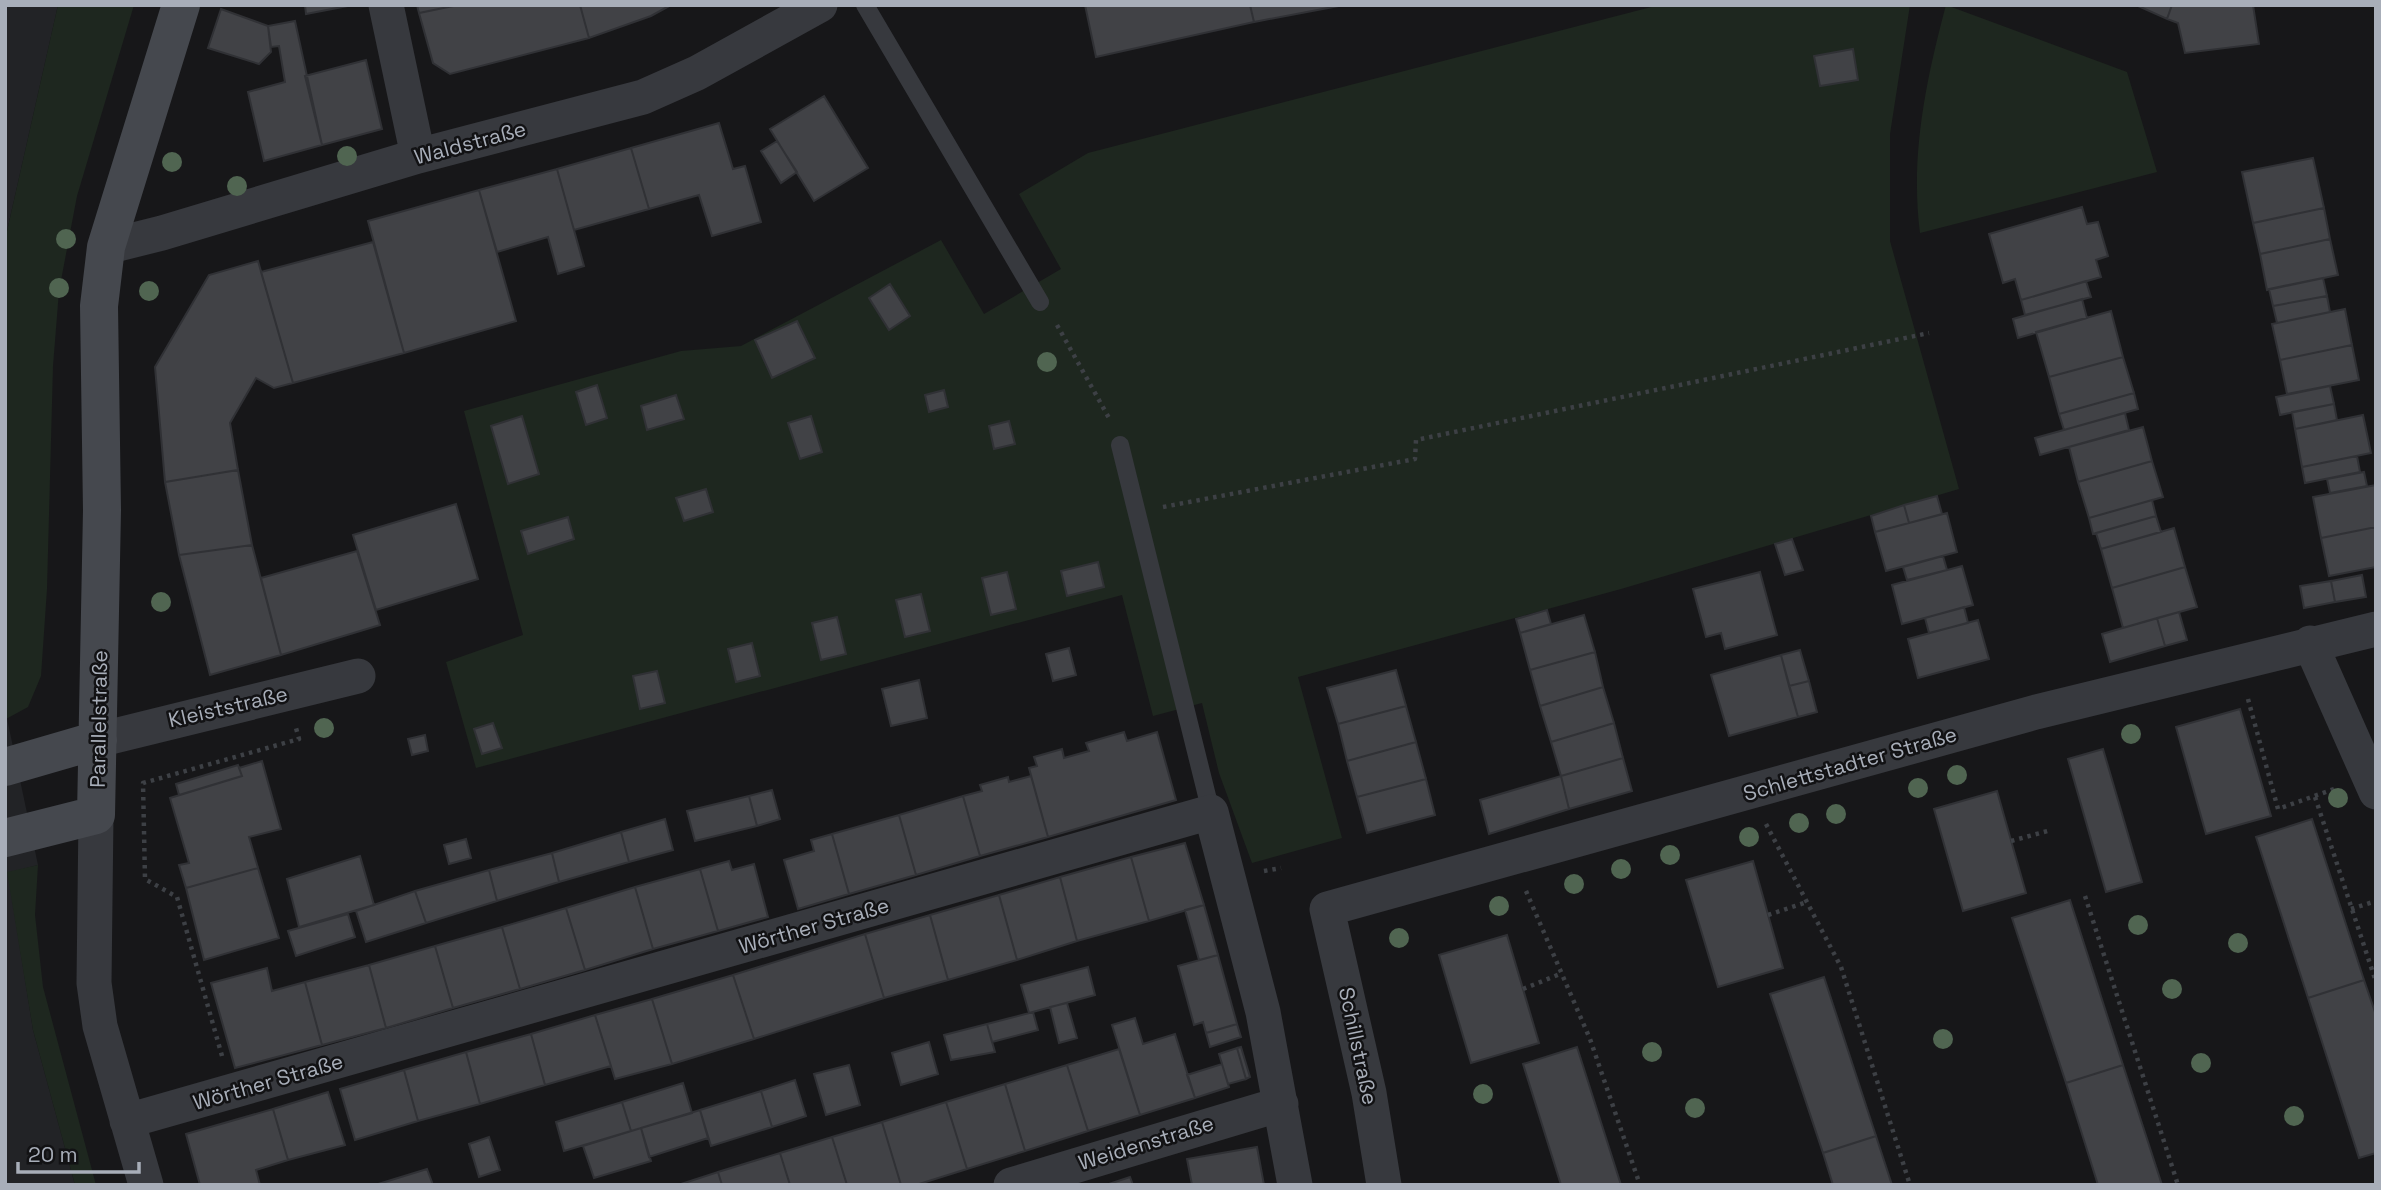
<svg xmlns="http://www.w3.org/2000/svg" width="2381" height="1190" font-family="'Space Grotesk',sans-serif">
<rect width="100%" height="100%" fill="#171719"/>
<path fill="#222326" d="M5,5H58L5,240Z
M5,709L38,865L8,873L33,1030L75,1185H5Z"/>
<path fill="#1e271f" d="M58,5H134L77,196L59,291L53,366L47,589L41,676L28,707L6,719L5,240Z
M1659,5H1910L1890,134V241L1959,489L1621,589L1298,677L1342,838L1252,863L1219,773L1202,703L1153,716L1122,595L476,768L446,662L523,635L464,411L681,351L741,346L941,240L984,314L1061,269L1019,194L1088,153Z
M1946,5L2127,72L2157,172L1920,233C1910,156 1926,80 1946,5Z
M38,865L35,915L43,987L96,1185H75L33,1030L7,872Z"/>
<path fill="#414246" stroke="#303135" stroke-width="2" d="M305,5H353L306,14Z
M417,5H458L419,13Z
M458,5H580L589,38L450,74L433,63L419,13Z
M580,5H671L651,16L589,38Z
M1085,5H1250L1254,22L1096,57Z
M1250,5H1344L1254,22Z
M2136,5H2172L2167,19Z
M2172,5H2253L2259,44L2185,53L2178,23L2167,19Z
M221,9L268,26L271,52L259,64L208,48Z
M295,21L322,145L264,161L248,92L285,82L279,46L271,47L268,26Z
M1853,49L1858,80L1820,86L1814,56Z
M366,60L382,129L322,145L305,76Z
M824,96L868,168L814,201L770,129Z
M719,123L733,169L745,166L761,222L712,236L699,195L649,209L631,148Z
M777,141L797,172L781,183L761,151Z
M631,148L649,209L574,230L557,169Z
M2313,158L2324,208L2253,223L2242,172Z
M557,169L584,266L558,274L548,237L497,252L479,190Z
M479,190L516,321L404,353L368,221Z
M2082,207L2087,224L2098,222L2108,256L2096,260L2101,277L2021,300L2015,279L2003,283L1989,234Z
M2324,208L2330,239L2260,254L2253,223Z
M2330,239L2338,275L2267,290L2260,254Z
M373,242L404,353L293,383L261,272Z
M258,261L293,383L274,388L256,378L230,423L238,470L165,482L155,367L209,275Z
M2323,278L2327,296L2273,306L2269,289Z
M2086,281L2091,297L2025,315L2021,300Z
M890,284L910,316L889,330L869,298Z
M2327,296L2330,312L2277,323L2273,306Z
M2082,299L2087,318L2018,338L2013,319Z
M2345,309L2352,345L2280,360L2272,324Z
M2111,311L2123,357L2049,377L2036,332Z
M797,321L815,358L772,378L755,340Z
M2352,345L2359,380L2287,394L2280,360Z
M2123,357L2134,393L2059,414L2049,377Z
M597,385L607,418L586,425L576,392Z
M2330,386L2334,404L2280,415L2276,397Z
M944,390L948,407L929,412L925,395Z
M2134,393L2138,409L2064,430L2059,414Z
M676,395L684,419L647,430L641,406Z
M2334,404L2337,420L2295,429L2292,412Z
M2125,413L2129,430L2040,455L2035,438Z
M2363,415L2371,453L2302,467L2295,429Z
M522,416L539,474L508,484L491,426Z
M811,416L822,452L800,459L788,423Z
M1009,421L1015,444L994,449L989,426Z
M2143,427L2152,461L2078,482L2069,447Z
M2357,456L2360,472L2305,483L2302,467Z
M2152,461L2163,497L2089,518L2078,482Z
M238,470L252,545L179,555L165,482Z
M2364,472L2367,486L2330,493L2327,479Z
M2376,485V527L2321,538L2313,497Z
M706,489L713,512L684,521L676,498Z
M1937,496L1942,514L1909,523L1904,505Z
M2152,500L2156,516L2093,534L2089,518Z
M456,504L478,579L376,610L353,535Z
M1904,505L1909,523L1875,532L1871,516Z
M1947,513L1957,552L1886,571L1875,532Z
M2156,516L2161,532L2101,549L2096,533Z
M568,517L574,539L528,554L521,531Z
M2376,527V567L2329,576L2321,538Z
M2174,528L2185,567L2112,588L2101,549Z
M1792,539L1803,570L1785,575L1775,544Z
M252,545L281,655L210,675L179,555Z
M357,551L380,625L281,655L261,578Z
M1943,556L1947,570L1907,580L1903,567Z
M1098,562L1104,587L1067,596L1061,571Z
M1962,566L1973,605L1902,624L1892,585Z
M2185,567L2197,607L2123,628L2112,588Z
M1007,572L1016,609L991,615L982,578Z
M1760,572L1777,635L1725,649L1721,633L1706,637L1693,589Z
M2362,575L2366,597L2335,602L2331,581Z
M2331,581L2335,602L2304,608L2300,586Z
M921,594L930,631L905,637L896,600Z
M1964,607L1968,623L1929,633L1925,618Z
M1547,610L1551,624L1520,633L1516,619Z
M2179,612L2187,640L2165,646L2157,618Z
M1584,615L1595,652L1530,670L1520,633Z
M837,617L846,654L821,660L812,623Z
M2157,618L2165,646L2110,662L2102,634Z
M1978,620L1989,659L1918,678L1908,639Z
M752,643L760,676L736,682L728,649Z
M1069,648L1076,675L1053,681L1046,654Z
M1800,650L1809,681L1789,686L1781,655Z
M1595,652L1603,687L1540,706L1530,670Z
M1781,655L1798,717L1729,736L1711,675Z
M1396,670L1406,706L1338,724L1327,688Z
M657,671L665,703L640,709L633,676Z
M919,680L927,718L891,726L882,689Z
M1809,681L1817,712L1798,717L1789,686Z
M1603,687L1614,723L1551,742L1540,706Z
M1406,706L1416,742L1347,761L1338,724Z
M2240,709L2271,816L2206,834L2176,727Z
M493,723L502,748L482,754L474,729Z
M1614,723L1623,758L1561,776L1551,742Z
M1124,732L1127,741L1157,732L1176,800L1048,837L1029,768L1037,766L1034,757L1062,749L1064,758L1089,751L1086,743Z
M425,735L428,751L412,755L408,739Z
M1416,742L1426,779L1357,797L1347,761Z
M2103,749L2142,882L2106,892L2068,759Z
M1623,758L1632,791L1569,809L1561,776Z
M262,761L281,829L249,837L258,868L186,888L179,865L189,863L170,798L242,776L239,768Z
M238,765L242,776L179,795L176,784Z
M1031,776L1048,837L980,856L963,796L982,791L980,785L1008,777L1009,782Z
M1561,776L1569,809L1489,834L1480,800Z
M1426,779L1435,815L1367,833L1357,797Z
M772,790L780,819L757,826L749,796Z
M1997,791L2026,893L1963,911L1934,809Z
M749,796L757,826L695,841L687,811Z
M963,796L980,856L916,875L899,815Z
M899,815L916,875L849,894L832,834Z
M665,819L673,850L629,862L621,832Z
M2312,819L2364,980L2308,998L2256,837Z
M621,832L629,862L559,882L552,853Z
M832,834L849,894L798,909L784,860L814,851L811,840Z
M466,839L471,858L449,864L444,845Z
M1185,843L1204,905L1149,921L1131,857Z
M552,853L559,882L497,901L489,870Z
M360,856L374,905L299,927L287,879Z
M1131,857L1149,921L1077,941L1060,877Z
M729,861L732,870L754,864L768,917L718,931L700,869Z
M1753,861L1783,968L1718,987L1686,880Z
M258,868L279,938L204,960L186,888Z
M700,869L718,931L653,949L635,887Z
M489,870L497,901L426,923L415,891Z
M1060,877L1077,941L1017,960L999,895Z
M635,887L653,949L585,970L566,908Z
M415,891L426,923L366,942L356,911Z
M999,895L1017,960L948,980L930,915Z
M2070,900L2123,1065L2066,1083L2012,918Z
M1204,905L1218,955L1199,960L1185,910Z
M566,908L585,970L520,989L502,927Z
M348,914L355,937L296,956L288,931Z
M930,915L948,980L884,998L865,934Z
M502,927L520,989L453,1008L435,946Z
M865,934L884,998L754,1039L733,975Z
M1507,935L1539,1043L1471,1063L1439,955Z
M435,946L453,1008L386,1028L369,965Z
M1218,955L1237,1024L1206,1033L1203,1022L1194,1025L1178,966Z
M369,965L386,1028L322,1045L305,982Z
M1088,967L1095,995L1029,1013L1021,985Z
M267,968L272,991L305,982L322,1045L235,1068L211,983Z
M733,975L754,1039L672,1064L652,999Z
M1824,977L1876,1136L1823,1153L1770,994Z
M2364,980L2376,1015V1153L2359,1158L2308,998Z
M652,999L672,1064L615,1079L595,1015Z
M1067,1003L1077,1038L1059,1043L1050,1007Z
M1033,1012L1038,1030L992,1042L987,1024Z
M595,1015L611,1066L545,1085L531,1034Z
M1135,1018L1143,1044L1175,1034L1195,1098L1140,1115L1112,1025Z
M987,1024L995,1052L951,1060L944,1035Z
M1237,1024L1241,1037L1210,1047L1206,1033Z
M531,1034L545,1085L480,1104L466,1052Z
M929,1042L938,1074L901,1085L892,1053Z
M1241,1047L1250,1077L1246,1079L1237,1048Z
M1577,1047L1621,1185H1561L1523,1064Z
M1237,1048L1246,1079L1228,1084L1219,1054Z
M1119,1049L1140,1115L1088,1131L1067,1065Z
M466,1052L480,1104L418,1121L404,1070Z
M1222,1064L1229,1087L1195,1098L1187,1075Z
M849,1065L860,1105L826,1115L814,1074Z
M1067,1065L1088,1131L1025,1151L1005,1084Z
M2123,1065L2162,1185H2098L2066,1083Z
M404,1070L418,1121L355,1140L340,1089Z
M795,1080L806,1116L772,1127L761,1091Z
M683,1083L692,1113L631,1131L622,1102Z
M1005,1084L1025,1151L967,1169L946,1102Z
M761,1091L772,1127L711,1146L700,1110Z
M328,1092L345,1145L288,1160L273,1109Z
M622,1102L631,1131L564,1151L556,1122Z
M946,1102L967,1169L916,1185H901L882,1122Z
M273,1109L288,1160L256,1170L260,1185H200L186,1134Z
M700,1110L708,1138L649,1157L641,1128Z
M882,1122L901,1185H847L832,1137Z
M641,1128L651,1161L594,1178L583,1146Z
M1876,1136L1892,1185H1833L1823,1153Z
M489,1137L500,1170L479,1177L469,1144Z
M832,1137L847,1185H790L780,1153Z
M1257,1147L1264,1185H1192L1187,1159Z
M780,1153L790,1185H722L718,1172Z
M427,1169L433,1185H375Z
M718,1172L722,1185H678Z
M1130,1177L1133,1185H1106Z"/>
<g fill="none" stroke-linecap="round" stroke-linejoin="round">
<path stroke="#3d4045" stroke-width="4.5" stroke-dasharray="3.5 5" stroke-linecap="butt" d="M1057,325L1109,418
M1163,507L1415,459L1416,440L1929,333
M2248,699L2278,809L2334,789
M2315,797L2376,982
M1766,824L1841,967L1910,1185
M2011,841L2051,830
M1264,871L1281,868
M1526,891L1590,1039L1640,1185
M2085,896L2178,1185
M2351,909L2376,901
M1768,915L1807,902
M1523,989L1560,974
M222,1056L177,897L145,879L143,783L299,739L296,728"/>
<path stroke="#37393e" stroke-width="18" d="M865,5L1040,302
M1120,445L1211,812"/>
<path stroke="#37393e" stroke-width="35" d="M386,5L418,156
M106,247L162,233L418,156L643,97L697,73L820,5
M2310,643L2376,792
M98,740L358,676
M96,815L94,983L100,1026L146,1185
M127,1121L1211,812L1263,1012L1295,1185
M1011,1185L1281,1104
M1384,1185L1369,1093L1327,909L2036,712L2376,629"/>
<path stroke="#45484e" stroke-width="38" d="M5,767L98,740
M5,838L96,815L102,510L99,306L106,247L181,5"/>
</g>
<g fill="#506551">
<circle cx="347" cy="156" r="10"/>
<circle cx="172" cy="162" r="10"/>
<circle cx="237" cy="186" r="10"/>
<circle cx="66" cy="239" r="10"/>
<circle cx="59" cy="288" r="10"/>
<circle cx="149" cy="291" r="10"/>
<circle cx="1047" cy="362" r="10"/>
<circle cx="161" cy="602" r="10"/>
<circle cx="324" cy="728" r="10"/>
<circle cx="2131" cy="734" r="10"/>
<circle cx="1957" cy="775" r="10"/>
<circle cx="1918" cy="788" r="10"/>
<circle cx="2338" cy="798" r="10"/>
<circle cx="1836" cy="814" r="10"/>
<circle cx="1799" cy="823" r="10"/>
<circle cx="1749" cy="837" r="10"/>
<circle cx="1670" cy="855" r="10"/>
<circle cx="1621" cy="869" r="10"/>
<circle cx="1574" cy="884" r="10"/>
<circle cx="1499" cy="906" r="10"/>
<circle cx="2138" cy="925" r="10"/>
<circle cx="1399" cy="938" r="10"/>
<circle cx="2238" cy="943" r="10"/>
<circle cx="2172" cy="989" r="10"/>
<circle cx="1943" cy="1039" r="10"/>
<circle cx="1652" cy="1052" r="10"/>
<circle cx="2201" cy="1063" r="10"/>
<circle cx="1483" cy="1094" r="10"/>
<circle cx="1695" cy="1108" r="10"/>
<circle cx="2294" cy="1116" r="10"/>
</g>
<g text-anchor="middle" stroke-width="5" stroke-linejoin="round" paint-order="stroke">
<g font-size="21" fill="#a8aeb9" stroke="#121214">
<text transform="translate(470 143) rotate(-15)" y="7">Waldstraße</text>
<text transform="translate(228 707) rotate(-13)" y="7">Kleiststraße</text>
<text transform="translate(99 719) rotate(-89)" y="7">Parallelstraße</text>
<text transform="translate(1850 764) rotate(-16)" y="7">Schlettstadter Straße</text>
<text transform="translate(814 926) rotate(-16)" y="7">Wörther Straße</text>
<text transform="translate(1358 1046) rotate(78)" y="7">Schillstraße</text>
<text transform="translate(268 1082) rotate(-16)" y="7">Wörther Straße</text>
<text transform="translate(1146 1143) rotate(-17)" y="7">Weidenstraße</text>
</g>
</g>
<rect width="2381" height="1190" fill="none" stroke="#a8aeb9" stroke-width="14"/>
<path d="M18 1162v10h121v-10" fill="none" stroke="#a8aeb9" stroke-width="3.5"/>
<text x="28" y="1162" font-size="21" fill="#a8aeb9" stroke="#121214" stroke-width="5" paint-order="stroke">20 m</text>
</svg>
